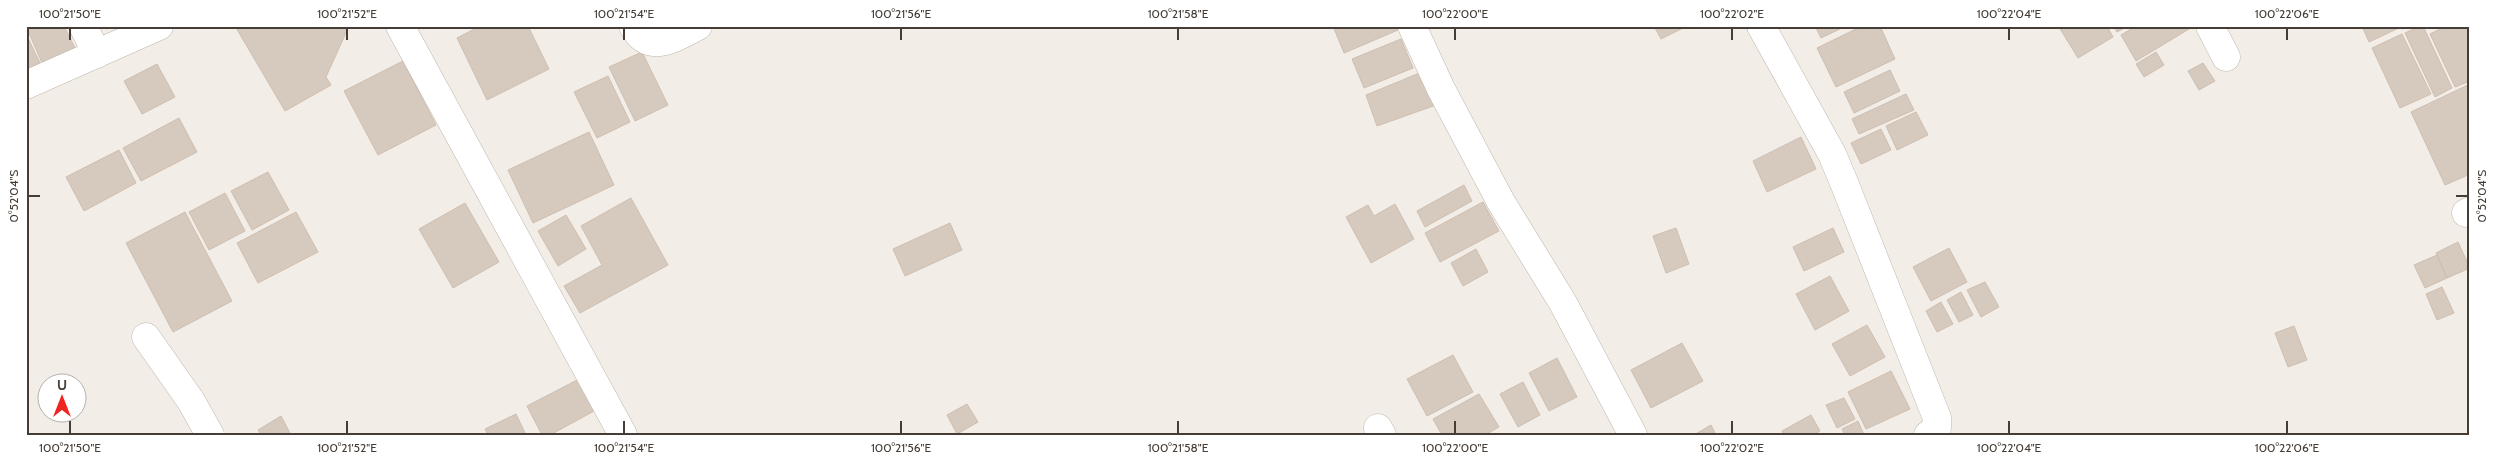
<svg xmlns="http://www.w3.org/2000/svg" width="2496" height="461" font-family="Cabin,sans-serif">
<rect width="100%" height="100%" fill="#f2ede6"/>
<path fill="#d6cabf" stroke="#cebeb0" d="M26,26H64L75,48L42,63Z
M235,26H349L326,77L331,85L285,111Z
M480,26H528L549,69L487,100L457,38Z
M1333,26H1397L1398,30L1344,53Z
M1654,26H1687L1661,39Z
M1815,26H1846L1821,38Z
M1862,26H1880L1895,59L1836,87L1817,48Z
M2107,26L2113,37L2078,58L2059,27Z
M2114,26H2128L2117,32Z
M2136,26H2187L2189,29L2136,61L2121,35Z
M2362,26H2403L2369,42Z
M2420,26H2423L2452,88L2435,97L2405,33Z
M2446,26H2470V81L2455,87L2430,34Z
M26,34L41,65L26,72Z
M2402,34L2431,94L2400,108L2372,48Z
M1401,39L1413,68L1364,88L1352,59Z
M642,52L668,105L635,121L609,67Z
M2156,52L2164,65L2144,77L2136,64Z
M403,61L436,125L378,155L344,91Z
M2203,63L2215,81L2199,90L2188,71Z
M157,64L175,97L142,114L124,81Z
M1890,70L1900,91L1854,113L1844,92Z
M1422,72L1436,105L1377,126L1366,95Z
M608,76L630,122L597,138L574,92Z
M2470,84V174L2445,185L2411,112Z
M1906,94L1914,110L1859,134L1852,119Z
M1916,112L1928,135L1897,150L1886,126Z
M179,118L197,152L141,181L123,148Z
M1881,129L1891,150L1861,164L1851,143Z
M589,132L614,185L533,223L508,170Z
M1801,137L1816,169L1767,192L1753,161Z
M119,150L136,183L84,211L66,177Z
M268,172L289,210L252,230L231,191Z
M1464,185L1472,201L1425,227L1417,211Z
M225,193L245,231L209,250L189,212Z
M631,198L668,265L580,313L564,286L602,265L581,226Z
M1483,202L1499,231L1440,262L1425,233Z
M465,203L499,262L453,288L419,229Z
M1395,204L1414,239L1371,263L1346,217L1368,205L1374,216Z
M185,212L232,301L173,332L126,243Z
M296,212L318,252L258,283L237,243Z
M566,215L586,249L558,266L538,231Z
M950,223L962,250L905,276L893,249Z
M1676,228L1689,264L1666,273L1653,236Z
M1833,228L1844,252L1804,271L1793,247Z
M2458,242L2470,268L2447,278L2436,253Z
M1949,248L1967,282L1931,301L1913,267Z
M1476,249L1488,272L1463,286L1451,263Z
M2437,255L2447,278L2425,288L2414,265Z
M1830,276L1849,311L1815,330L1796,294Z
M1985,282L1999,307L1981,317L1967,290Z
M2442,287L2454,313L2437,320L2426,294Z
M1961,292L1973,315L1959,322L1947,300Z
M1941,302L1953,324L1937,332L1926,311Z
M1867,325L1885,357L1850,376L1832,344Z
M2294,326L2307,360L2288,367L2275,333Z
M1682,343L1703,381L1651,408L1631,370Z
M1453,355L1473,392L1427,416L1407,379Z
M1557,358L1577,397L1549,411L1529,373Z
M1891,371L1910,409L1866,429L1848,392Z
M579,379L596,410L550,435H542L527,406Z
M1523,382L1540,415L1518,427L1500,394Z
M1479,394L1499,427L1485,435H1442L1433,419Z
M1844,398L1855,419L1837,428L1826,405Z
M967,404L978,422L957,434L947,415Z
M516,414L526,435H488L485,429Z
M1811,415L1820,431L1813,435H1784L1782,431Z
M281,416L291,435H261L258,430Z
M1858,421L1864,435H1845L1842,429Z
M1711,425L1716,435H1694Z"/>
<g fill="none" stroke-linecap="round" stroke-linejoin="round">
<defs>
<path id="minor" d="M83,26L97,54
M400,26L623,435
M633,26C649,56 676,37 698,26
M1412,26L1441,89L1501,202L1563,303L1633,435
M1761,26L1832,154L1845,185L1937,418V428L1928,435
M2210,26L2226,57
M26,85L159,26
M2466,213L2470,211
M146,337L191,401L210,435
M1378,428L1382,435"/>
</defs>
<use href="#minor" stroke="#c0b7ac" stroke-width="29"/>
<use href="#minor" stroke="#fff" stroke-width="28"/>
</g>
<path fill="none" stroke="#453d36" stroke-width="2" d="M70,28V40M347,28V40M624,28V40M901,28V40M1178,28V40M1455,28V40M1732,28V40M2009,28V40M2287,28V40M28,196H40M2456,196H2468M70,421V434M347,421V434M624,421V434M901,421V434M1178,421V434M1455,421V434M1732,421V434M2009,421V434M2287,421V434"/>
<rect width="2496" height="461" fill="none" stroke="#ffffff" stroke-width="55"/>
<g transform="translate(62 398)"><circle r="24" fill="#ffffff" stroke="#b5b1af"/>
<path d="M0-4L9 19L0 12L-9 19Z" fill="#f02420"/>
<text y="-8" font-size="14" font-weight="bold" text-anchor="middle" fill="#453d36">U</text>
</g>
<rect x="28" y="28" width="2440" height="406" fill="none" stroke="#453d36" stroke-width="2"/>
<g font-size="12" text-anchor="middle" fill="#453d36">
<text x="70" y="18">100°21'50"E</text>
<text x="347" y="18">100°21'52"E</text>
<text x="624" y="18">100°21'54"E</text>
<text x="901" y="18">100°21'56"E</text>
<text x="1178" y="18">100°21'58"E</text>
<text x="1455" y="18">100°22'00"E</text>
<text x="1732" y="18">100°22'02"E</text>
<text x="2009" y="18">100°22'04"E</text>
<text x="2287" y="18">100°22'06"E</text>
<text transform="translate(14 196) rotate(-90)" y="4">0°52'04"S</text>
<text transform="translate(2482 196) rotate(-90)" y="4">0°52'04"S</text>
<text x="70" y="452">100°21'50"E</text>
<text x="347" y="452">100°21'52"E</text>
<text x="624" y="452">100°21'54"E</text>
<text x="901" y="452">100°21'56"E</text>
<text x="1178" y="452">100°21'58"E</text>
<text x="1455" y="452">100°22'00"E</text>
<text x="1732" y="452">100°22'02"E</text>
<text x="2009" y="452">100°22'04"E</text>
<text x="2287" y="452">100°22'06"E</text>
</g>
</svg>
